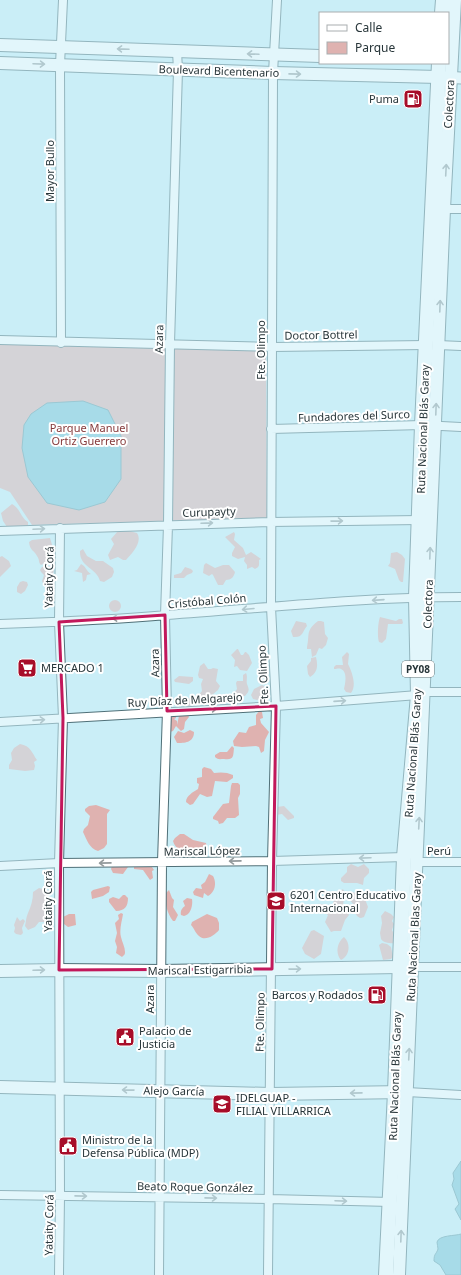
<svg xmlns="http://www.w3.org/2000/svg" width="461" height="1275" font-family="'Noto Sans',sans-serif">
<rect width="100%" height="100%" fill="#caeef7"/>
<path fill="#dfb2b0" d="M0,343L266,349L267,518L32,525L10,492L0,488Z
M12,504C20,508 21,518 28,522V526L7,527L3,521L1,513Z
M125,530L137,533C143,542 132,553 126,560H123L118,557L110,560L108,555L114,544L111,539L118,531Z
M234,532L235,534L234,540L243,548L246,555L251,552L261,559L259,560C259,565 260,567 255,569L252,567L247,569V565L244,561L245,557L238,559L232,556V553L235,547L225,537Z
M50,538L53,548L48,555L47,562L41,565C38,562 40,560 37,556C34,550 30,551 29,542L32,540Z
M83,549L87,556L96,561H103L113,568L114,572L112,577L104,582L100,581C97,568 79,567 80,551Z
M397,552L402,555L405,559L403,582H401L399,580L395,569L388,566L390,563L391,553Z
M2,556L9,561L11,566L0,577V557Z
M206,563L215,568L223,565H229L235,572C234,577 231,580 226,580L223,585H218L213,575L212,574L209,576L203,573L204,565Z
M81,564C86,566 86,571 91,574L87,575L86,580L83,582L82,573L74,571L77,570Z
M49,566L53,569L54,571C52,575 54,580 50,584L44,585L42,581L44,575L41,572L40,570L42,567Z
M185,567L191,569L193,571L192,573L187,575L184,578H174V575L181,573Z
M23,581L27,582L28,585L25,591L21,594L17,592V587L20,582Z
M109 606a6 6 0 1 1 12 0a6 6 0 1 1-12 0Z
M380,617L396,621L399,619H402L403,623L402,624H388L386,639L382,643L379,642C377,637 378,622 380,617Z
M296,621L306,623L307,626C302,632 303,638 293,637L291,631Z
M318,621H321L324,622L325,634L328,638L326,645L322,649L319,648L316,655L312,657L311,649H307V647C310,635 305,631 318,621Z
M237,649H238L241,655H243L245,652H246L249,655L252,663L247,671L240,670L237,666L234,667L235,660L231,655Z
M347,652L349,654L348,664C352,672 357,685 351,693L346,692L344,689C345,684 348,672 341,669C339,668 337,669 334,669V667L336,665H343L342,657Z
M316,657C318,665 318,672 310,677L308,674L307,666L311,661V658Z
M204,663L208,669H211L213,668L218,669L216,681L220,686L218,690L212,695L209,694L206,698L202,701L198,698V696L202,691L201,684L203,679L199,678L198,675L200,666Z
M246,673C248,677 246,680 247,684C249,689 250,691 245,696H235L234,693L237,689L236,683L237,681H243V675Z
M179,676L193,677V681L189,684L175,682L174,680Z
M262,685L264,686L265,691L262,698L257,700L253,699L251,695L254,689Z
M185,697L192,699L193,701L190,706H185L177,702L178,699Z
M260,710L262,712L263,718L260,719L261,723L269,732L265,740L264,751L261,753L259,747L256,746L242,747L234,746L233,741L239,732L246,733L249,727L256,725V715Z
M187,712L189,717L185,722L184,729L181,731L176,726L173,731L170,732L169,715L175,714L176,718L174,719L177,721V725L179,716Z
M190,730L194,732C194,743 184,743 177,743L174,737L178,731L184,733Z
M20,744C31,746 32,753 37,760L34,762L35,766L34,770L25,771L9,769V765L12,760L11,753L14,748Z
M232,746L234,748C233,757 234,760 224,759C220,759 218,760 215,757V755L220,752H227Z
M204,767L211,769L214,773C220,772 227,772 233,775V778L227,782L215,781L212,796L207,797L200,794L193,804L190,805L186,802C186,796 193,792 198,789L199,784L197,783V778L202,777V769Z
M232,783H238L240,785V794L238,798L239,815L235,818H227L223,823L219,824L218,821L213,819V817L223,804L229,803L231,786Z
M96,805L110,810L107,814V844L104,848L98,851C89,848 87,840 83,832L84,829L88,825L90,816L85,811V809L89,806Z
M284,806L294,816V818L288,820L282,814L276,815L277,807Z
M180,834H184L193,840L206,843L207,848C198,856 176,854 173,841L175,838Z
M125,864L128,867L123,874L113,873L111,869L112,866Z
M351,864L358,867L364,864L369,869V873L364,878L363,885L357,883H344L341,881V878L347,872V867Z
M138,865L140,866L143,865L146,867H152L154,870L152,871L153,878L150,880L143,870L134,869V866Z
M209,874L213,876C217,883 215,892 208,896L204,893L203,898L194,895L193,892L196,888L202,889L201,885L205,882Z
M108,886L110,887L109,892L103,896L92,899L91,892L93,890Z
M39,888L50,891L47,898L50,906L49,918L46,922H39L35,927L28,930L25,926C26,922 26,917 28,913C31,906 33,900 33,892Z
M343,889L345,893L343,905L349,915L345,920L341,931H334L331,932L325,922L328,915C323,911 315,913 311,908C319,899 325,907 333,906V902L337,898L339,892Z
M169,890L172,898L174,900L173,907L178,915L175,921H173C167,913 165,904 165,894Z
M364,891L367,893L365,899L368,907L364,917L361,918C358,918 355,914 355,911L360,908L358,905H354L347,897L350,893L353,892L360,895Z
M123,895H125L128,898C128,906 125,911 116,911L109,902V899L113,897L119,899Z
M187,898L192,899C193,905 191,915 184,916L181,915C180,911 182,908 185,906L183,901Z
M385,911L391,914L394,917L392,921L394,924L392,930L397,940L396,943C392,944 383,943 381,939L380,933L382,923L381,916Z
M121,913L123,914C122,921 119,930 121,937C122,942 125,947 125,952C125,955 124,955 122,957L116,953L117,947L115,941L117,933L115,923L119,919L118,915Z
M69,914H75L76,925L68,927L64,924L63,917Z
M207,914L217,918L219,923V930C215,935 205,942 199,936C196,934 194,928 191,925L192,922Z
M17,917L20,921L23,919L25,921L22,928L23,933L21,935L16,934L14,932L15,928L14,925Z
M314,930L324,936L321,954L314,959L305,954L302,948L311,931Z
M344,937C351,943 350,956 341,960C335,954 337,942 344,937Z
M382,943L387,944L391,947L393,957L391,959L383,960L379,945Z"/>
<path fill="#7cc4d5" stroke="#6299a6" d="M83,401L108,410L121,436V479L105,502L79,510L47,503L28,477L22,448L24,425L31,414L47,403Z
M461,1161V1220L455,1209L459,1204L452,1185L454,1179L453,1173Z
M461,1234V1275H446L440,1265L434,1261C434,1253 436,1255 438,1249C438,1247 437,1244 437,1242C439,1235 455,1236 461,1234Z"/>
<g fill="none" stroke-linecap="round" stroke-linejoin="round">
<defs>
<path id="minor" d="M444,209H461
M0,340L272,347L426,345
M61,343L60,65L63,0
M438,345L461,346
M271,429L422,425L461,427
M0,531L270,522L420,520
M0,624C56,622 111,620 167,615C265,608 363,597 461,597
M0,722L276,706L418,695L425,692H461
M417,862H461
M0,866L59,863L272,861L404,857
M412,967H461
M407,1092L461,1095
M0,1195L269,1199L391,1202
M59,1275L60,1196L59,863L63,718L59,622L60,528
M159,1275L162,862L167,711L165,615L168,525L170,344L178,70L177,51
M268,1275L272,861L276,706L271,607L273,73L277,0"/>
<path id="tertiary" d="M443,77L461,78"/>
<path id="secondary" d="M0,45L320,56
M0,63L273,73L439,77
M0,971L59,970L161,971L399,967
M0,1087L270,1094L405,1092
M399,1275L444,209L455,0"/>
<path id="trunk" d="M442,13L443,0
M386,1275L395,1092L404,857L418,695L416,597L422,425L439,63"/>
</defs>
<use href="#minor" stroke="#507078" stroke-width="10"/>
<use href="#tertiary" stroke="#507078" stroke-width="13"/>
<use href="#secondary" stroke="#507078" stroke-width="14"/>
<use href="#trunk" stroke="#507078" stroke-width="16"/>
<use href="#minor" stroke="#fff" stroke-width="8"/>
<use href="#tertiary" stroke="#fff" stroke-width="11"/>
<use href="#secondary" stroke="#fff" stroke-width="12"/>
<use href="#trunk" stroke="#fff" stroke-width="14"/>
</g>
<defs><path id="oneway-shaft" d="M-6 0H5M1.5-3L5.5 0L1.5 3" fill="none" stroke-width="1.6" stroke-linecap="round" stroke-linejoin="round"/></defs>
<g stroke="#939a9c">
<use href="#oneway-shaft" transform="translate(123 49) rotate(-178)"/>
<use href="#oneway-shaft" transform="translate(253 54) rotate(-178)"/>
<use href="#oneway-shaft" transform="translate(39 64) rotate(2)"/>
<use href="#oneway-shaft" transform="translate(295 74) rotate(1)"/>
<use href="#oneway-shaft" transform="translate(446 170) rotate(-87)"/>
<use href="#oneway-shaft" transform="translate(440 306) rotate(-88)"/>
<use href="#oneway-shaft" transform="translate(436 409) rotate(-88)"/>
<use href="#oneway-shaft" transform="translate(337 521) rotate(-1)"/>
<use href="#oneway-shaft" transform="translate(207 523) rotate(-2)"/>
<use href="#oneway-shaft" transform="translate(39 529) rotate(-3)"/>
<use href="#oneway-shaft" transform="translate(430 553) rotate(-88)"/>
<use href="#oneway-shaft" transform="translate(378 600) rotate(176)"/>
<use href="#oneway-shaft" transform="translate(248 609) rotate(175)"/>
<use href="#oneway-shaft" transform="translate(118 618) rotate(177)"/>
<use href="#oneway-shaft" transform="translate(340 701) rotate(-4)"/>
<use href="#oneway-shaft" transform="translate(211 709) rotate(-3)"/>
<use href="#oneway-shaft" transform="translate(39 720) rotate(-4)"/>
<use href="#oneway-shaft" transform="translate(419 823) rotate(-87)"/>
<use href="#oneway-shaft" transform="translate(365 858) rotate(178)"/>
<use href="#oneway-shaft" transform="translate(235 861) rotate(179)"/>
<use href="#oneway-shaft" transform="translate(105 863) rotate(179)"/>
<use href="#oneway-shaft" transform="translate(295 969) rotate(-1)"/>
<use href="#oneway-shaft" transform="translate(39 970) rotate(-2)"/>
<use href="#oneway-shaft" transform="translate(409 1054) rotate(-87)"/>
<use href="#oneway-shaft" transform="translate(128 1090) rotate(-179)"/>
<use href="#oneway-shaft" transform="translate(356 1093) rotate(179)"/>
<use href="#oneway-shaft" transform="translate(81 1196) rotate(1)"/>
<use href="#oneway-shaft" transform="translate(211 1198) rotate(1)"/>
<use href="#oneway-shaft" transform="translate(341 1201) rotate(2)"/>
<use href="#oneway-shaft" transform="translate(401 1236) rotate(-88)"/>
</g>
<path d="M0 0H461V1275H0ZM165,615L167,711L276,706L272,969L59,970L63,718L59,622Z" fill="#caeef7" fill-opacity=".55" fill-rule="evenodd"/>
<path fill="none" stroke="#c2185b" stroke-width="3" stroke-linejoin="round" d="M165,615L167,711L276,706L272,969L59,970L63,718L59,622Z"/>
<defs>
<symbol id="fuel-square" viewBox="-11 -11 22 22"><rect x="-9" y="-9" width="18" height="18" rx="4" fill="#a70d29" stroke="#fff"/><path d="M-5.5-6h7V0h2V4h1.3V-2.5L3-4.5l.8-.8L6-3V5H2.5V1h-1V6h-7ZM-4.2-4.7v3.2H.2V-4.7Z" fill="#fff"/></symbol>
<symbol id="supermarket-square" viewBox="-11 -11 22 22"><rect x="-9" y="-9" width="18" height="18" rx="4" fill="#a70d29" stroke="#fff"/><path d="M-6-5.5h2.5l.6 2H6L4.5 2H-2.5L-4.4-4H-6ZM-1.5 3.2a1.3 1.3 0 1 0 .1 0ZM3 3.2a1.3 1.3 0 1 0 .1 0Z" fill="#fff"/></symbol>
<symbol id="school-square" viewBox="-11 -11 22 22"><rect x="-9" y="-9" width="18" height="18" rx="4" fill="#a70d29" stroke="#fff"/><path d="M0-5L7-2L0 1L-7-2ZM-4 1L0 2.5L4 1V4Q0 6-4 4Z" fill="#fff"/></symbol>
<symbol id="civic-square" viewBox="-11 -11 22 22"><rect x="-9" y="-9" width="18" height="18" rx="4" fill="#a70d29" stroke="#fff"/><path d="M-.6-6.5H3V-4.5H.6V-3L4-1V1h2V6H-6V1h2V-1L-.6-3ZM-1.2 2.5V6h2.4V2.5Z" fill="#fff"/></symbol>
</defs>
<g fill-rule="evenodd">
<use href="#fuel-square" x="402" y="88" width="22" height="22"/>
<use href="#supermarket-square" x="16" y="657" width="22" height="22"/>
<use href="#school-square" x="265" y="890" width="22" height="22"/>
<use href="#fuel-square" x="366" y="984" width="22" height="22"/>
<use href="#civic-square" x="114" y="1026" width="22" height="22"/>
<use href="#school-square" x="211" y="1093" width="22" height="22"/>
<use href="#civic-square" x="57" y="1135" width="22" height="22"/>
</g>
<g text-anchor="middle" stroke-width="4" stroke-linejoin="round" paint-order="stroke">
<rect fill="#fff" stroke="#687274" stroke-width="1" x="402" y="661" width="32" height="16" rx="3"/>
<g font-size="10" font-weight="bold" fill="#273539">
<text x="418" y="673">PY08</text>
</g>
<g font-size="11" fill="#273539" stroke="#fff">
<text transform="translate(219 71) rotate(2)" y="4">Boulevard Bicentenario</text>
<text transform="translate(449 104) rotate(-87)" y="4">Colectora</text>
<text transform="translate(50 171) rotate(-90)" y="4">Mayor Bullo</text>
<text transform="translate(321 335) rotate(-1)" y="4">Doctor Bottrel</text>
<text transform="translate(159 339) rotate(-89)" y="4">Azara</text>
<text transform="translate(261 350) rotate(-90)" y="4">Fte. Olimpo</text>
<text transform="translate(354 416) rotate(-2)" y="4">Fundadores del Surco</text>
<text transform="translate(423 429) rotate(-88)" y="4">Ruta Nacional Blás Garay</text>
<text transform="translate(209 512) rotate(-2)" y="4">Curupayty</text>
<text transform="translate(49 577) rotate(-89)" y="4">Yataity Corá</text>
<text transform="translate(207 601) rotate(-5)" y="4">Cristóbal Colón</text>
<text transform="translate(428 604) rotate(-88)" y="4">Colectora</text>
<text transform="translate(155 663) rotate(-91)" y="4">Azara</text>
<text transform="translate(263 675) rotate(-93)" y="4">Fte. Olimpo</text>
<text transform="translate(185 700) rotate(-3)" y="4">Ruy Díaz de Melgarejo</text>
<text transform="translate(413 753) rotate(-86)" y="4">Ruta Nacional Blás Garay</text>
<text transform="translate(202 851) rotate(-1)" y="4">Mariscal López</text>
<text x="439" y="855">Perú</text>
<text transform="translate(48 901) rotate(-90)" y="4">Yataity Corá</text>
<text transform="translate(414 937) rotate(-87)" y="4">Ruta Nacional Blas Garay</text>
<text transform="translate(200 970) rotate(-1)" y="4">Mariscal Estigarribia</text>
<text transform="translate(150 999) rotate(-90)" y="4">Azara</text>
<text transform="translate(260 1022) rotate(-89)" y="4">Fte. Olimpo</text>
<text transform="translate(395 1076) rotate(-88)" y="4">Ruta Nacional Blás Garay</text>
<text transform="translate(174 1091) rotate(1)" y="4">Alejo García</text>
<text transform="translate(195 1187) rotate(1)" y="4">Beato Roque González</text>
<text transform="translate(49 1225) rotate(-89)" y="4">Yataity Corá</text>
</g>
<g font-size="11" fill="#273539" stroke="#fff" text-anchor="start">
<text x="399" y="103" text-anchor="end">Puma</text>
<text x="41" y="672">MERCADO 1</text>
<text x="290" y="899">6201 Centro Educativo<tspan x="290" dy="13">Internacional</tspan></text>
<text x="363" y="999" text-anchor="end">Barcos y Rodados</text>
<text x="139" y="1035">Palacio de<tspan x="139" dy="13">Justicia</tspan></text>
<text x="236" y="1102">IDELGUAP -<tspan x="236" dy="13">FILIAL VILLARRICA</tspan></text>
<text x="82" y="1144">Ministro de la<tspan x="82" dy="13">Defensa Pública (MDP)</tspan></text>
</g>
<g font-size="11" fill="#863a3b" stroke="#fff">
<text x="89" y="432">Parque Manuel<tspan x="89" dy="13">Ortiz Guerrero</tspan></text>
</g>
</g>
<rect x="319" y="12" width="130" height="52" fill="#ffffff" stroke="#a9aeb0"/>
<rect x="327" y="25" width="20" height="6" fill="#ffffff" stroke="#a9aeb0"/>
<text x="355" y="32" font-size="12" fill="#273539">Calle</text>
<rect x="327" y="42" width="20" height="12" fill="#dfb2b0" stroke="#a9aeb0"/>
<text x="355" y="52" font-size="12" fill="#273539">Parque</text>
</svg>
